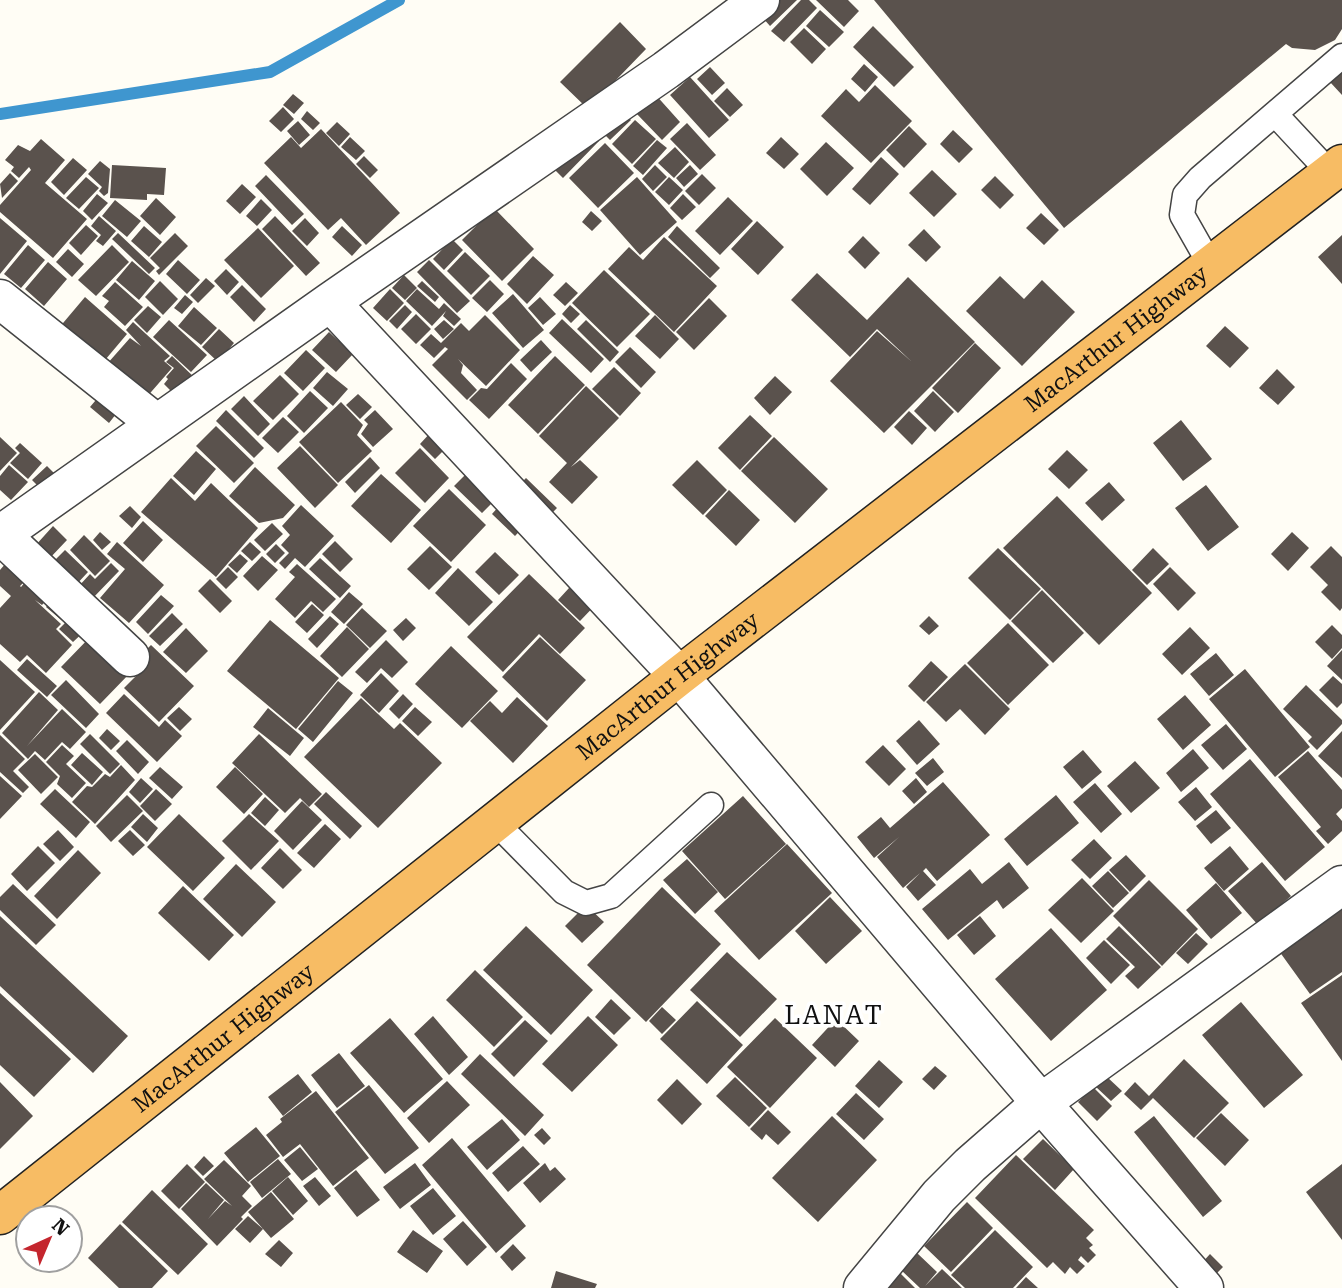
<svg xmlns="http://www.w3.org/2000/svg" width="1342" height="1288" font-family="'Roboto Serif',serif">
<rect width="100%" height="100%" fill="#fffdf5"/>
<g fill="none" stroke-linecap="round" stroke-linejoin="round">
<path stroke="#3f96cf" stroke-width="12" d="M0,114L270,72L399,0"/>
</g>
<path fill="#5a524d" d="M777,0H797L770,26L761,16Z
M801,0H809L817,8L784,42L771,31Z
M816,0H848L859,11L844,27Z
M874,0H1342V29L1335,40L1315,50L1292,48L1286,44L1064,228Z
M820,10L844,32L829,47L806,26Z
M620,22L646,49L588,109L560,82Z
M873,26L914,67L894,87L853,47Z
M804,28L826,49L812,64L790,42Z
M864,64L878,77L865,92L851,79Z
M710,67L725,83L712,95L697,79Z
M1342,71V95L1330,82Z
M690,77L729,120L709,138L670,95Z
M875,85L912,121L871,163L821,116L846,89L859,102Z
M727,88L743,105L730,117L714,101Z
M654,93L680,122L662,140L635,112Z
M293,94L304,103L294,114L283,105Z
M283,107L294,119L281,132L269,121Z
M307,111L320,123L313,130L301,119Z
M622,112L631,120L610,140L602,132Z
M635,120L656,139L632,164L612,144Z
M298,121L310,135L299,145L287,131Z
M337,122L350,134L339,146L326,133Z
M687,123L716,155L700,170L670,139Z
M909,126L927,144L904,168L886,150Z
M321,129L400,213L366,245L341,218L328,230L264,163L291,137L301,148Z
M953,130L973,149L959,163L940,144Z
M589,132L599,141L563,178L553,168Z
M350,137L365,151L356,160L341,147Z
M781,137L799,154L784,169L766,153Z
M41,139L65,160L45,183L87,219L53,258L0,212V205L31,170L29,167L19,178L11,171L14,167L5,160L18,145L30,151Z
M657,140L667,148L643,175L633,166Z
M826,142L854,168L827,196L800,169Z
M605,143L634,173L598,208L569,178Z
M675,147L689,162L674,178L658,163Z
M364,156L378,170L370,178L356,164Z
M881,157L899,174L870,205L852,189Z
M73,158L87,170L64,195L51,182Z
M100,161L110,169L108,193L104,196L99,191L102,187L88,174Z
M112,165L166,168L164,195L147,194V200L110,198Z
M655,165L667,177L653,191L642,179Z
M690,165L698,174L684,187L676,178Z
M932,170L957,194L934,217L909,193Z
M10,173L18,181L2,198L0,184Z
M702,174L716,188L699,205L685,191Z
M266,175L304,214L292,225L255,186Z
M995,176L1014,195L1000,209L981,190Z
M86,177L99,188L79,209L66,198Z
M637,177L677,222L640,255L600,210Z
M669,177L683,190L669,205L655,192Z
M242,184L256,197L240,214L226,201Z
M97,194L108,203L92,220L83,211Z
M683,194L696,207L682,220L670,208Z
M728,197L753,221L720,255L695,231Z
M156,198L176,217L160,235L140,216Z
M261,199L272,210L257,226L246,216Z
M115,200L141,221L127,237L102,216Z
M494,208L534,249L502,281L462,240Z
M591,211L602,221L592,231L582,222Z
M1041,213L1059,230L1044,245L1026,228Z
M99,216L116,231L103,246L96,241L101,235L91,226Z
M275,216L320,263L306,276L262,229Z
M0,218L27,241L0,274Z
M305,218L319,233L307,246L292,231Z
M757,221L784,247L758,275L731,249Z
M86,225L98,236L81,255L69,243Z
M144,226L162,242L149,257L131,241Z
M342,226L362,245L352,256L332,237Z
M677,226L720,268L710,278L668,237Z
M258,228L294,266L261,298L224,260Z
M924,229L941,247L926,262L908,245Z
M118,233L155,268L149,274L112,239Z
M175,233L188,246L159,275L156,271L160,268L150,258Z
M1342,235V284L1318,257Z
M863,236L880,253L865,269L848,252Z
M664,237L717,286L674,332L608,269L629,247L643,260Z
M452,239L463,250L444,270L433,259Z
M28,245L45,260L21,288L4,274Z
M112,245L129,262L96,296L78,280Z
M68,249L84,264L72,277L56,262Z
M465,252L490,276L471,295L447,271Z
M533,256L554,275L527,304L507,284Z
M178,260L200,280L187,294L166,274Z
M429,260L470,301L457,313L417,272Z
M132,261L155,281L139,300L116,280Z
M48,262L67,279L44,306L25,289Z
M226,269L239,282L227,295L214,281Z
M604,270L650,314L617,347L572,303Z
M817,273L867,320L908,277L975,342L884,433L830,381L877,331L912,362L877,329L850,357L791,300Z
M404,275L417,288L405,300L392,288Z
M1000,276L1024,299L1042,280L1075,312L1022,366L966,311Z
M206,278L215,286L198,303L190,295Z
M490,280L504,294L487,312L472,298Z
M160,281L178,299L163,315L145,297Z
M422,281L439,297L435,302L417,286Z
M115,282L143,307L125,326L104,307L109,301L102,296Z
M566,282L578,293L565,306L553,295Z
M242,285L266,309L254,322L230,297Z
M390,289L404,303L387,321L373,308Z
M417,289L439,309L444,303L461,319L454,326L443,316L446,311L432,326L406,301Z
M513,294L544,330L523,348L492,313Z
M185,295L193,302L182,314L174,308Z
M85,297L127,334L100,366L58,329Z
M540,297L556,314L543,325L528,308Z
M709,298L727,316L694,350L676,332Z
M405,305L412,312L397,329L389,321Z
M570,305L580,314L571,323L562,314Z
M148,306L161,317L147,333L134,320Z
M194,307L217,328L201,345L178,326Z
M416,314L431,329L416,344L401,329Z
M485,315L520,350L486,386L458,359L463,365L461,373L477,390L467,400L432,365L448,349L445,347L434,358L420,345L431,334L441,343L461,323L469,331Z
M655,315L679,339L660,359L635,336Z
M562,319L604,359L591,373L549,333Z
M169,320L207,355L191,372L153,337Z
M444,320L454,329L443,339L434,329Z
M586,320L619,352L610,362L577,329Z
M133,322L170,356L164,361L172,368L145,399L107,364L130,338L141,346L126,330Z
M1225,326L1249,348L1230,368L1206,346Z
M219,329L234,343L218,362L202,347Z
M329,332L353,354L336,372L312,350Z
M541,340L552,352L531,372L520,360Z
M975,343L1001,368L958,413L932,388Z
M630,347L656,372L641,388L615,362Z
M306,350L325,368L303,391L284,373Z
M172,356L196,379L178,398L164,384L168,379L166,377L174,368L166,362Z
M555,356L585,385L538,434L508,405Z
M511,363L527,379L489,419L469,400L481,388L487,389Z
M614,367L641,393L620,416L592,389Z
M1277,369L1295,387L1278,405L1259,388Z
M327,372L348,389L333,406L313,388Z
M280,375L299,394L273,420L253,401Z
M775,376L792,392L770,415L754,398Z
M586,386L619,418L571,467L580,460L598,477L572,504L549,482L567,463L539,436Z
M310,391L328,408L304,433L287,416Z
M933,391L954,412L935,432L914,411Z
M101,394L120,409L109,423L90,407Z
M358,394L372,407L360,419L346,405Z
M244,396L270,424L258,436L231,409Z
M341,402L363,425L357,435L372,451L338,483L299,442Z
M226,410L264,448L254,458L216,421Z
M375,410L393,429L373,447L361,434L368,424L364,420Z
M909,411L927,428L912,445L894,427Z
M750,415L772,436L740,470L718,448Z
M283,417L299,432L278,453L262,438Z
M1181,420L1212,459L1183,481L1153,443Z
M216,426L254,463L234,483L196,446Z
M431,432L447,447L435,459L420,444Z
M0,437L17,453L0,471Z
M774,437L828,489L795,523L741,471Z
M20,443L42,463L28,479L10,463L20,453L15,448Z
M300,446L338,485L315,508L277,468Z
M420,448L449,478L425,503L395,473Z
M1067,450L1088,470L1069,489L1048,469Z
M196,451L216,469L194,495L173,476Z
M370,457L380,468L355,493L345,482Z
M697,460L727,490L703,515L672,485Z
M9,465L28,482L11,500L0,490V476Z
M47,466L59,478L44,492L32,480Z
M255,467L295,505L283,518L259,523L229,496Z
M468,472L496,499L482,513L454,486Z
M381,474L421,510L391,543L351,506Z
M171,478L195,501L211,483L258,528L216,577L141,512Z
M526,478L557,508L542,523L511,493Z
M1109,482L1125,500L1102,521L1085,503Z
M1206,485L1239,527L1208,551L1175,508Z
M449,489L486,525L451,562L413,526Z
M729,490L760,520L736,546L705,516Z
M508,496L532,518L515,536L492,514Z
M1057,496L1152,593L1099,645L1003,548Z
M301,505L334,536L305,567L295,558L285,569L279,563L289,553L281,545L290,535L282,526Z
M130,506L141,517L132,528L119,516Z
M143,521L163,540L143,562L123,543Z
M272,523L283,534L265,551L254,540Z
M53,526L67,540L49,559L35,546Z
M100,532L111,542L102,550L93,540Z
M1292,532L1309,548L1288,571L1271,554Z
M84,535L110,561L95,576L70,550Z
M335,541L353,559L340,572L322,554Z
M117,542L164,585L129,623L100,598L125,569L107,554Z
M250,542L261,552L252,561L241,551Z
M276,544L285,553L275,563L266,554Z
M430,546L452,567L429,590L407,569Z
M1331,546L1342,557V608L1340,611L1321,592L1328,585L1310,567Z
M998,548L1041,589L1010,620L968,578Z
M1153,548L1169,564L1147,585L1132,570Z
M65,550L88,572L74,587L51,564Z
M495,552L519,575L499,595L475,572Z
M240,554L248,561L237,573L228,565Z
M262,556L278,570L258,591L243,576Z
M320,558L351,586L340,598L309,569Z
M6,563L25,581L20,586L21,587L27,580L54,592L42,605L35,600L61,624L56,629L72,645L46,673L27,655L20,662L0,644V608L11,596L0,586V570Z
M111,563L119,571L91,600L78,587L90,574L95,579Z
M297,564L336,599L323,612L311,601L295,618L275,599L295,577L289,572Z
M228,567L238,577L226,589L216,579Z
M1170,567L1196,593L1178,611L1153,584Z
M458,568L493,602L469,626L435,593Z
M529,574L585,628L560,654L539,634L503,672L467,637Z
M580,576L602,598L580,621L558,600Z
M210,579L232,601L220,613L198,591Z
M1042,590L1084,633L1053,663L1011,621Z
M349,592L363,604L344,624L331,612Z
M161,595L174,606L148,634L136,622Z
M55,597L88,628L73,642L59,629L65,623L46,607Z
M312,604L324,615L307,633L295,622Z
M362,608L387,631L370,648L346,625Z
M172,613L183,624L160,646L149,636Z
M330,616L339,624L317,648L308,639Z
M929,616L939,626L929,635L919,626Z
M406,618L416,628L403,641L393,630Z
M270,620L339,678L296,729L227,671Z
M1008,623L1049,665L1008,705L967,663Z
M1332,625L1342,635V648L1332,659L1315,642Z
M347,627L369,649L342,677L320,656Z
M1190,627L1210,648L1182,675L1162,654Z
M186,628L208,651L186,673L163,652Z
M93,634L132,671L100,704L61,667Z
M540,637L586,680L547,721L502,677Z
M386,640L408,662L392,678L381,668L367,683L355,672Z
M151,645L194,686L159,722L124,688L140,672L132,664Z
M451,646L498,691L462,728L415,684Z
M1342,650V680L1327,666Z
M1216,653L1234,675L1209,696L1190,674Z
M27,659L57,686L47,697L17,670Z
M0,660L35,692L0,730Z
M931,661L948,677L924,702L908,686Z
M965,664L1010,709L985,735L960,709L946,722L926,702Z
M1245,669L1310,747L1275,777L1209,699Z
M381,673L399,691L379,713L360,695Z
M1333,676L1342,684V703L1337,708L1319,690Z
M66,680L99,714L86,728L51,695Z
M338,681L353,693L313,742L298,729Z
M1306,685L1342,720V724L1317,750L1308,741L1312,737L1283,709Z
M39,692L58,710L27,746L62,709L86,732L70,749L62,742L45,760L35,751L28,759L2,733Z
M124,694L159,727L165,720L182,736L157,762L106,713Z
M403,694L413,704L399,719L389,709Z
M1185,695L1211,725L1183,750L1157,719Z
M517,697L548,726L513,763L470,721L490,701L502,713Z
M361,698L394,729L400,723L442,763L378,828L304,757Z
M179,707L192,719L180,731L167,718Z
M415,707L432,722L418,736L402,721Z
M268,708L304,738L290,756L253,727Z
M919,720L940,744L917,765L896,741Z
M1226,724L1247,749L1223,770L1201,745Z
M107,729L120,741L111,750L99,738Z
M1342,731V778L1318,756Z
M90,734L120,764L110,774L80,744Z
M259,734L322,794L309,807L300,798L285,813L232,763Z
M0,735L25,759L13,771L29,787L23,793L0,772Z
M127,740L149,762L138,774L116,751Z
M62,745L74,756L66,764L86,783L72,798L57,784L60,776L46,762Z
M883,745L906,769L889,786L865,762Z
M1193,749L1209,768L1181,792L1166,773Z
M1083,750L1102,772L1082,789L1063,767Z
M1308,751L1342,790V808L1336,814L1342,821V831L1328,844L1316,831L1321,827L1278,777Z
M82,753L103,772L92,785L71,765Z
M35,754L58,777L41,794L18,770Z
M933,758L944,772L927,786L915,773Z
M1250,759L1325,847L1285,881L1210,794Z
M1135,761L1160,788L1131,813L1107,786Z
M121,765L135,780L95,824L72,802L87,786L92,787L105,774L110,777Z
M160,767L183,787L172,799L149,778Z
M235,767L263,794L244,814L216,787Z
M0,776L22,796L0,819Z
M141,778L153,789L140,803L129,792Z
M916,778L927,792L914,804L902,791Z
M943,782L990,835L937,881L926,868L923,871L936,885L918,901L906,887L920,873L903,888L877,857L899,837L874,858L857,837L881,817L890,828Z
M1095,783L1122,814L1101,833L1073,802Z
M1196,787L1212,807L1195,821L1178,802Z
M55,789L90,822L76,838L40,804Z
M156,789L172,804L155,821L140,806Z
M326,792L362,826L350,839L314,804Z
M127,795L143,811L111,842L96,826Z
M1056,795L1079,823L1027,866L1004,839Z
M743,796L786,844L725,899L682,851Z
M265,797L279,810L265,826L251,813Z
M302,801L322,820L293,850L274,831Z
M1216,810L1231,828L1211,844L1196,826Z
M143,814L158,828L147,842L131,827Z
M179,814L225,858L193,891L147,847Z
M249,814L279,841L251,870L222,841Z
M325,824L341,839L314,868L297,853Z
M58,830L74,847L60,861L43,844Z
M130,830L145,845L133,856L118,841Z
M1094,839L1112,858L1090,879L1071,860Z
M787,844L832,893L759,960L714,911Z
M38,846L55,863L27,891L11,874Z
M1230,846L1249,869L1224,891L1204,868Z
M280,848L302,870L283,889L261,868Z
M78,850L101,873L57,919L34,896Z
M1126,855L1146,876L1130,892L1109,870Z
M687,859L718,892L695,914L663,880Z
M1009,862L1029,888L1003,909L997,900L948,940L922,909L970,869L982,884Z
M1262,862L1291,896L1258,925L1228,891Z
M236,864L276,902L242,937L203,899Z
M1108,871L1129,893L1113,908L1092,886Z
M1082,878L1114,911L1081,943L1048,910Z
M1149,880L1198,929L1162,966L1113,916Z
M1216,883L1242,913L1211,939L1186,910Z
M13,884L56,925L36,945L0,910V897Z
M183,886L234,935L209,961L158,913Z
M662,887L721,944L646,1022L587,965Z
M1342,896V972L1310,994L1274,944Z
M830,897L862,931L826,964L795,931Z
M586,905L604,922L582,943L565,926Z
M0,916L128,1036L93,1073L0,986Z
M980,916L996,936L974,955L957,935Z
M526,926L593,990L551,1035L483,970Z
M1119,926L1161,967L1138,989L1125,976L1135,967L1106,939Z
M1051,928L1107,990L1051,1041L995,979Z
M1196,933L1208,944L1188,964L1176,953Z
M1104,940L1130,965L1111,984L1086,958Z
M727,952L777,999L740,1037L690,990Z
M475,970L523,1017L494,1047L446,1000Z
M1342,975V1061L1301,1003Z
M0,993L71,1059L34,1097L0,1065Z
M611,999L631,1018L614,1035L595,1017Z
M697,1001L743,1045L707,1084L660,1039Z
M1241,1002L1303,1075L1264,1108L1202,1035Z
M662,1007L676,1020L662,1034L649,1021Z
M433,1016L468,1057L449,1075L414,1034Z
M588,1016L618,1045L572,1092L542,1064Z
M390,1018L443,1079L404,1113L350,1053Z
M775,1018L817,1058L770,1108L727,1067Z
M836,1019L859,1041L835,1067L812,1045Z
M525,1020L548,1041L514,1077L491,1054Z
M339,1053L365,1086L337,1108L311,1075Z
M480,1054L544,1115L525,1136L461,1074Z
M1184,1059L1229,1103L1194,1138L1153,1098L1141,1110L1124,1094L1135,1082L1149,1096Z
M879,1060L903,1082L879,1108L855,1086Z
M935,1066L947,1076L934,1090L922,1079Z
M298,1074L312,1092L283,1116L268,1097Z
M1106,1076L1122,1091L1111,1101L1096,1087Z
M735,1077L767,1108L749,1127L716,1096Z
M677,1079L702,1104L682,1125L657,1100Z
M447,1081L470,1105L429,1143L407,1118Z
M0,1082L33,1116L0,1149Z
M369,1085L419,1148L385,1174L335,1112Z
M1093,1087L1112,1106L1097,1121L1078,1102Z
M316,1091L369,1158L333,1186L300,1144L283,1157L266,1135L282,1122L280,1119Z
M856,1093L884,1119L864,1140L836,1114Z
M768,1110L791,1132L778,1145L766,1134L762,1140L750,1129Z
M1221,1113L1249,1140L1225,1166L1196,1138Z
M832,1116L877,1160L818,1222L772,1178Z
M1154,1116L1222,1201L1203,1217L1134,1132Z
M502,1119L520,1140L487,1170L467,1147Z
M256,1127L280,1156L248,1182L224,1153Z
M542,1128L551,1138L544,1145L534,1135Z
M452,1138L526,1226L496,1253L422,1165Z
M1043,1139L1074,1169L1055,1190L1023,1159Z
M523,1146L540,1164L508,1192L492,1173Z
M300,1147L318,1169L302,1181L284,1160Z
M1016,1155L1094,1230L1086,1238L1093,1245L1089,1248L1096,1255L1088,1263L1081,1256L1078,1260L1085,1266L1077,1274L1070,1267L1065,1274L1053,1262L1047,1268L975,1198Z
M204,1156L214,1166L203,1176L194,1167Z
M278,1159L291,1174L262,1198L250,1182Z
M224,1160L251,1186L242,1196L252,1206L241,1217L243,1219L217,1246L181,1209L206,1183L224,1200L208,1219L225,1201L232,1206L204,1179Z
M415,1163L431,1185L400,1209L383,1187Z
M545,1163L550,1171L555,1167L566,1179L540,1203L523,1183Z
M187,1164L205,1182L179,1209L161,1191Z
M1342,1164V1240L1306,1192Z
M356,1170L380,1200L357,1217L334,1188Z
M288,1177L308,1201L293,1215L272,1191Z
M315,1177L331,1196L319,1206L303,1186Z
M433,1188L456,1216L433,1235L410,1206Z
M152,1190L208,1244L178,1275L122,1222Z
M271,1192L294,1219L271,1238L248,1212Z
M967,1202L993,1228L951,1272L924,1246Z
M248,1216L263,1229L250,1243L235,1229Z
M463,1221L487,1247L467,1266L443,1239Z
M120,1224L168,1271L152,1288H119L88,1258Z
M413,1230L443,1251L427,1273L397,1252Z
M995,1230L1033,1267L1013,1288H965L951,1275Z
M279,1240L293,1253L281,1267L265,1254Z
M513,1244L526,1258L512,1271L500,1257Z
M917,1253L937,1272L925,1286L942,1269L962,1288H920L901,1270Z
M1210,1254L1223,1267L1213,1277L1200,1265Z
M556,1271L597,1284L595,1288H551Z
M899,1272L915,1288H884Z
M1026,1277L1038,1288H1016Z"/>
<g fill="none" stroke-linecap="round" stroke-linejoin="round">
<defs>
<path id="service" d="M1276,115L1330,173
M1211,266L1182,215L1185,195L1200,178L1342,56
M495,822L564,892L586,903L611,896L711,805"/>
<path id="minor" d="M0,299L157,424
M330,302L679,676L1041,1103L1204,1288
M0,535L330,302L666,70L760,0
M1,535L130,657
M863,1288L939,1196L970,1165L1041,1103L1342,885"/>
<g id="trunk">
<path id="s1" d="M0,1215L679,676L1342,164"/>
</g>
</defs>
<use href="#service" stroke="#444" stroke-width="27"/>
<use href="#minor" stroke="#444" stroke-width="41"/>
<use href="#trunk" stroke="#222" stroke-width="41"/>
<use href="#service" stroke="#fff" stroke-width="24"/>
<use href="#minor" stroke="#fff" stroke-width="38"/>
<use href="#trunk" stroke="#f7bc64" stroke-width="38"/>
</g>
<g text-anchor="middle" stroke-width="7" stroke-linejoin="round" paint-order="stroke">
<g font-size="23" fill="#111" stroke="#fff">
<text dy="8" stroke="none"><textPath href="#s1" startOffset="1419">MacArthur Highway</textPath></text>
<text dy="8" stroke="none"><textPath href="#s1" startOffset="852">MacArthur Highway</textPath></text>
<text dy="8" stroke="none"><textPath href="#s1" startOffset="285">MacArthur Highway</textPath></text>
</g>
<g font-size="26" letter-spacing="2" fill="#111" stroke="#fff">
<text x="834" y="1024">LANAT</text>
</g>
</g>
<g transform="translate(49 1239) rotate(44)"><circle r="33" fill="#ffffff" stroke="#a0a0a0" stroke-width="2"/>
<path d="M0-5L12 26L0 18L-12 26Z" fill="#c4262e"/>
<text y="-10" font-size="19" font-weight="bold" text-anchor="middle" fill="#111111">N</text>
</g>
</svg>
